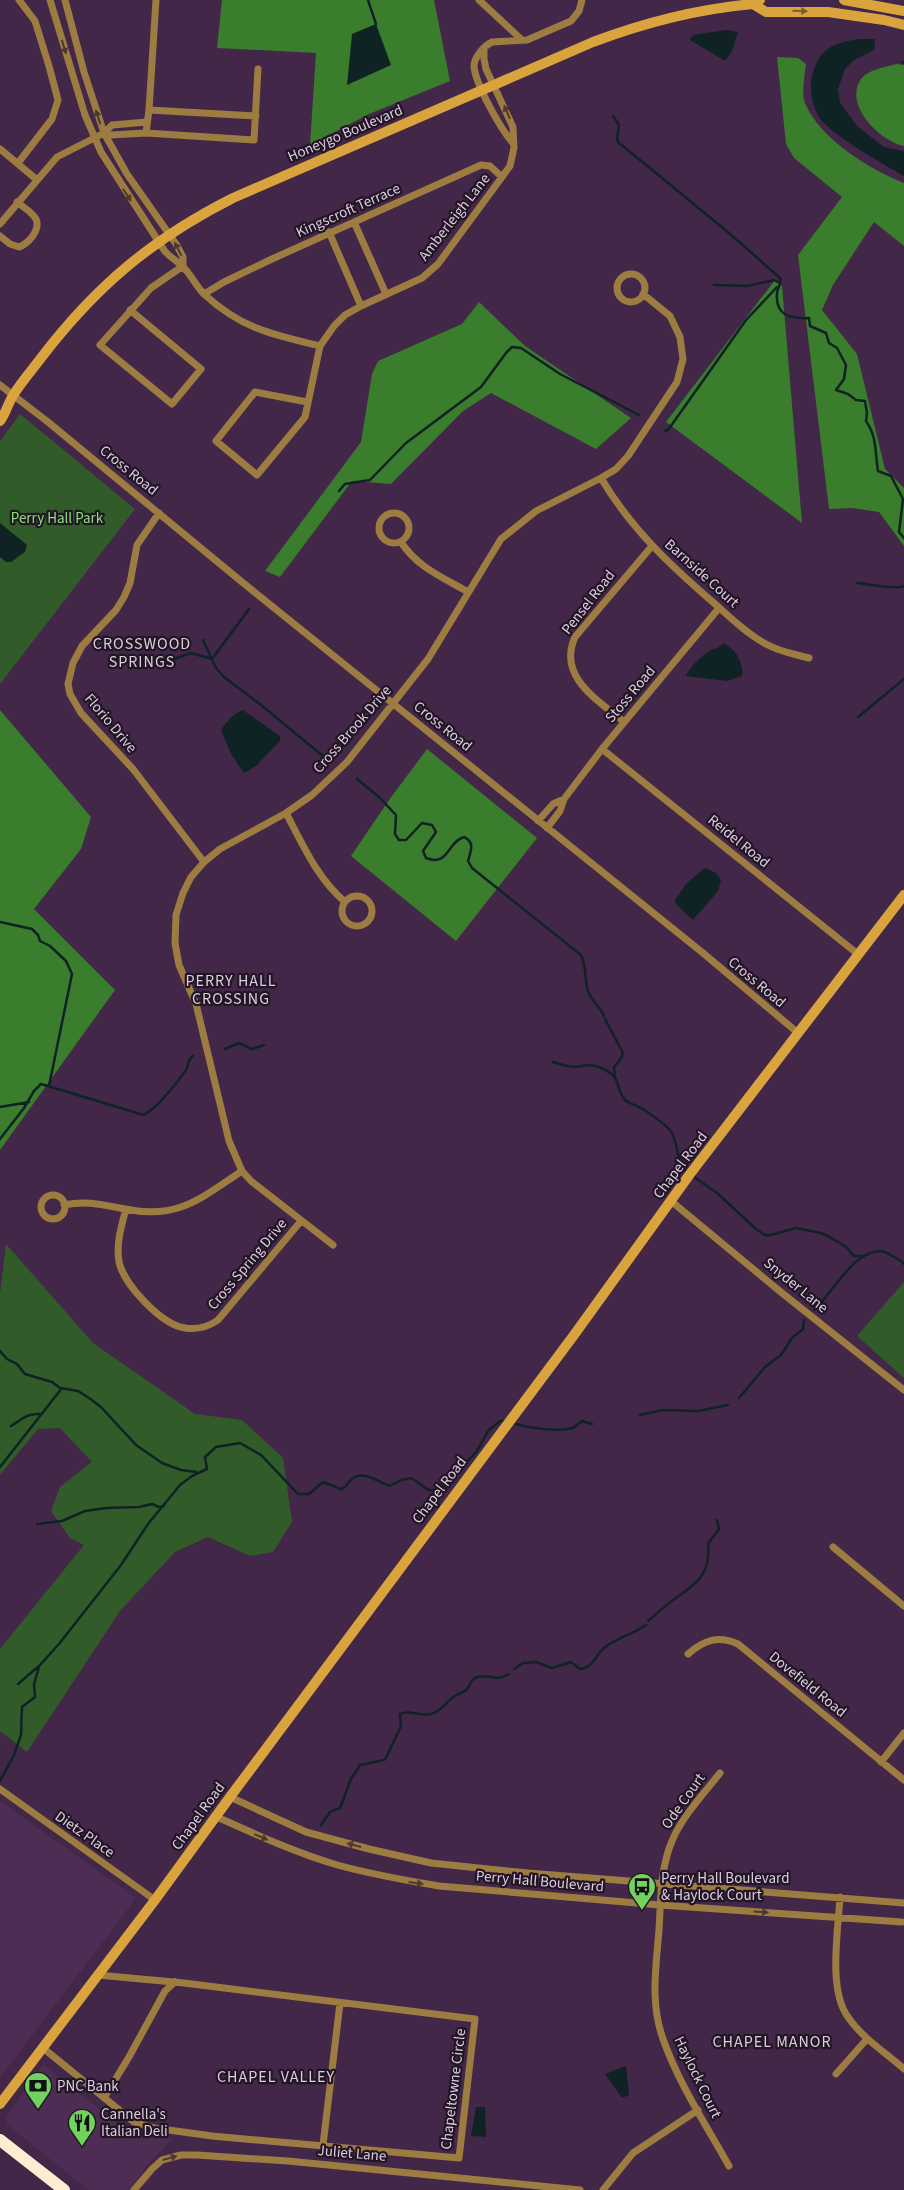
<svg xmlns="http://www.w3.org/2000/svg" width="904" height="2190" font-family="'Source Sans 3',sans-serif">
<rect width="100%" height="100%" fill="#422748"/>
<path fill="#4d2d54" d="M0,1801L136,1898L0,2078Z
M43,2064L130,2133L172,2139L146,2166L129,2190H88L7,2124L6,2117Z"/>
<path fill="#325b2a" d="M20,414L135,509L0,684V441Z
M6,1244L93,1343L195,1414L242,1420L283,1458L292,1522L273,1552L250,1556L208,1537L175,1552L120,1611L27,1752L0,1731V1649L84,1545L70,1538L51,1511L60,1487L92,1462L60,1428L38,1429L0,1475V1294Z
M904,1282V1378L857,1336Z"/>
<path fill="#3a7d2c" d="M222,0H434L450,81L369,114L310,145L316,53L217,48Z
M777,57L798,58L806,64C805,73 801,95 805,103C820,139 869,169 904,183V246L874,222L833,285L822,310L857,354L885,469L904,488V546L879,512L852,508L829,509L798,255L842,197L794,158L786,144Z
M897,64L904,65V146C880,141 843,105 861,79C869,69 885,67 897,64Z
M775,280L782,286L802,523L666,422Z
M479,302L525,346L631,418L596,449L491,393L463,411L391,484L352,481L280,577L265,571L361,442L372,374L378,361L462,324Z
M0,710L91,817L81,849L34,909L115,990L0,1150Z
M427,749L537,838L456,941L351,856L389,800Z"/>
<path fill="#0f2325" d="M376,24L391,65L347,85L352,34Z
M726,30L738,32L732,51L725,61L690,40L693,35Z
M861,39H875L874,50L854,60L845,69L838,89L840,103L858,127L884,147L904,151V176C885,165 829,134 819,117C811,103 808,84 814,69C823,45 838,42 861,39Z
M0,523L27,545L25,552L11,562H6L0,557Z
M723,643C735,648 744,663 742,676L727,681L686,676C690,667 701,656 709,651C715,648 719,649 723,643Z
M243,710L280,736V741L256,766L244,773L231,754L221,730C226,722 234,713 243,710Z
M706,868L716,873L721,880L718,891L693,920L675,903V900L686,884L703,869Z
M626,2066L629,2095L622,2098L605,2074Z
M476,2107H485L486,2137L471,2136Z"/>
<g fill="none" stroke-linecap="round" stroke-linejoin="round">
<path stroke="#0f2325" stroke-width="2.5" d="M368,0L376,24
M902,62L904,63
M613,116L619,125L617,138L618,142L729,233L780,278C782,283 778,287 777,293C775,316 791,319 809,318L810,326L826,333L829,343L837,348L846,365L844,379L836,390L848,394L856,400L865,401L867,413L866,421C877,436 875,453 878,471L891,476L903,499L899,532L904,538
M714,285L747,286L774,280L780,283
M665,431L668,430L746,320L777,287
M339,491L345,484L370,480L406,443L481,387L506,353L512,347L521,348L560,374L639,415
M857,583C869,584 896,590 904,586
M203,640L216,668L224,677L261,705L323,756
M174,659L191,653L212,659
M212,659L249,609
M858,717L904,679
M357,779L379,797L396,815L395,834L399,840H406L422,823L432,825L436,832L423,851L426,858C449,867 447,842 464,837C475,842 471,851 468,861L472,868L581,955C587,967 584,979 588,991C591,1000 600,1007 604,1016
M0,922L32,929L38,935L40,941L50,946L66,961L72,974L49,1086
M605,1019L623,1053L620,1060L614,1067L615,1075
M225,1049L239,1043L252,1049L264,1045
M553,1062C560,1064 568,1067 575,1067C585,1066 591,1063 601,1068C623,1077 614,1086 625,1100C629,1104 634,1104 639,1107C647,1111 668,1126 672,1133C678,1145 677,1164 687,1172
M0,1107L29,1102
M0,1139L24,1108L34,1091L41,1084L144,1115C158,1107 177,1083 186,1070C189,1064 187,1060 193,1056
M694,1177L717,1193L756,1229L765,1235H771L796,1228L821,1233L828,1236
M829,1237L845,1246L854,1256H862
M814,1310C832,1294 857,1244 885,1252C891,1256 899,1258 904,1264
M0,1351L7,1359L17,1364L25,1374L52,1382L60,1388L78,1391L89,1398L101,1407L136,1445L162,1463L181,1470L196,1472
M739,1398L765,1367L781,1355L792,1338L803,1329L804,1320
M640,1415L663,1410L698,1411L728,1405
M513,1423C527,1428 557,1432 572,1428C576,1427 579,1423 582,1421L592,1424
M11,1426C21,1420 27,1413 40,1414
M0,1467L62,1388
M450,1480L477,1451L488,1431L500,1421H508
M37,1524L62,1521L85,1511L106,1508L139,1507L152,1504L159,1507L164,1506
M648,1621C657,1613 666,1605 676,1598C698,1583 711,1573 708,1544L719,1529L717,1520
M514,1669L523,1663L536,1662L552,1668L571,1662L580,1669C593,1668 595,1656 604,1648C616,1638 632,1635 646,1625
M18,1684L40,1665L59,1644L121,1565L148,1524L180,1485L192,1476L207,1469L205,1457L216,1447L240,1443L261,1455L298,1494H309L323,1482L341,1489C347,1487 348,1482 353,1478C365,1470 379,1483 390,1486L401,1480L411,1478C426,1486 428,1498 446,1484
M0,1781L14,1755L21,1735L22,1707L35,1697L34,1684L39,1667
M321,1825L330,1812L340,1808L351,1779L360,1765L384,1760L387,1756L401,1726L400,1714C410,1709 420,1717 431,1714C441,1711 444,1704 452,1698C456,1694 462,1694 466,1690C470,1687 470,1681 475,1678C488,1672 495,1683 509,1674"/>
<path stroke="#9d7c41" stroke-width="7" d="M50,0L85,115L101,152L164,250C170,258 178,261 184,268C192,276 197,288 205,295C242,329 274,335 320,346
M65,0L84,72L104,133L127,174L176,244L183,257V266
M479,0L522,40
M149,110L256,116
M104,133L111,135L146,133L254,140L258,69
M146,133L149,110L156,0
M512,142C501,129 475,84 474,66C474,57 484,46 492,42L527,40L571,21L579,11L582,0
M0,149L36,179
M18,163L52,119L58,100L49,66L35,21L19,0
M354,222L386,294
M0,224L57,157L104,133L112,125L147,122
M329,232L361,306
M0,236L10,244L19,247C25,245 28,242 32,237C45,219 31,213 17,202
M617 288a14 14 0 1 1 28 0a14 14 0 1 1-28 0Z
M204,294L224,282L272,259L481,165L490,166L502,177
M130,310L201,369L172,404L100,345L151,288L183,266
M0,385L48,422L242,582L703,953L798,1033
M307,402L255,392L216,441L257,475L305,417L320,346L334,326L345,315L361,306L422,278L438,264L510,166L514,148L513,127L486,69L484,59V48
M601,478C631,529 671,566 715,604C731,618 747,634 766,644C780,652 794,654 809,658
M159,513L137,545L130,583L124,597L116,610L82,646L73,663L68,684L70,694L81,713L133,769L204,862
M379 528a15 15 0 1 1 30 0a15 15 0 1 1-30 0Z
M401,542C417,567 442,577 468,592
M624,722C598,700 557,677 575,637L652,546
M602,749L859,955
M286,813C303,845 317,878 345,902
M538,821L553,804L564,799
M547,828L560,811L564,799L602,749L719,608
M342 911a15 15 0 1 1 30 0a15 15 0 1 1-30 0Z
M41 1207a12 12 0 1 1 24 0a12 12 0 1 1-24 0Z
M671,1201L782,1293L904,1390
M64,1205C87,1200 103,1205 125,1209C178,1220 201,1198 242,1171
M126,1209C121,1227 116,1244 119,1262C124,1285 162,1325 185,1328C198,1330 208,1327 218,1320L301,1221
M333,1245L251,1181L242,1171L229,1141L196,1004L179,965L175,943L176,915L183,893L191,877L204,862L220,849L286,813L312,795L347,762L428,659L501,539L536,511L601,478L616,469L628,456L677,382L683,359L680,337L670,316L643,294
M833,1547L904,1606
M688,1654C704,1640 718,1635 738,1644L904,1780
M881,1762L904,1733
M720,1773C705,1792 681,1818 672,1841C660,1869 661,1900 659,1930C656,1967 650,2003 663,2039C679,2084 706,2125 729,2166
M0,1789L155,1900
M230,1797L306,1832L369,1849L431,1863L528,1873L904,1903
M217,1817C255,1834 294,1852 334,1864C368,1874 404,1880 439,1886L660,1905L902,1922
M840,1897C838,1931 828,1990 848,2017C862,2038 885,2052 904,2069
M43,2048L134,2122L154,2128L212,2136L459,2158L475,2019L184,1983L98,1975
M836,2074L867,2039
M104,2098L129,2057L165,1991L175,1982
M323,2145L340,2003
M134,2190L152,2169L162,2160L181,2155H197L288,2161L580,2190
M603,2190L633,2153L698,2110"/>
<path stroke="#d9a43d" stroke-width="10" d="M844,0L904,11
M753,4L766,12H828L884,20L904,25
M0,421C6,413 8,403 14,394C22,381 32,370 41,358C96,286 152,239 233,198L593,42C646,22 697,9 753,4L760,0
M0,2104L155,1900L230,1797L574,1335L690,1174L904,895"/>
<path stroke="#fdedd2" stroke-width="12" d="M0,2140L64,2190"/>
</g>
<defs><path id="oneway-solid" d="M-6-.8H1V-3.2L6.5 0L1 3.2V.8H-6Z" transform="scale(1.25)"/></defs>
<use fill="#7e5c30" href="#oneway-solid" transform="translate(800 11) rotate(1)"/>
<g fill="#4d392e">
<use href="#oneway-solid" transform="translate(64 47) rotate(73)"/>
<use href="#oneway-solid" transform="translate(507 112) rotate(-113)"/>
<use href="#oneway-solid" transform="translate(98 117) rotate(-108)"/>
<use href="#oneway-solid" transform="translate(127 195) rotate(57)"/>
<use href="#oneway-solid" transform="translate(178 249) rotate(-118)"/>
<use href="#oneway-solid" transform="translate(261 1837) rotate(23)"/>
<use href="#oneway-solid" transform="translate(354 1845) rotate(-165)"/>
<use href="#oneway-solid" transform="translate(416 1883) rotate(8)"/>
<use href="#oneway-solid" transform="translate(761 1912) rotate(4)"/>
<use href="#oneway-solid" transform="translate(170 2158) rotate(-16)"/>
</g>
<defs>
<symbol id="bus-pin" viewBox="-11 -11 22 30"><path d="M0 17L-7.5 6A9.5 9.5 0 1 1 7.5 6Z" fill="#71d25e" stroke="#221524"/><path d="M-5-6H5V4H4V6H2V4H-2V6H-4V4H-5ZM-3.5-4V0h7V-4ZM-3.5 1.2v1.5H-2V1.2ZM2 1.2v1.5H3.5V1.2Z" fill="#111"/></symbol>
<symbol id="bank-pin" viewBox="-11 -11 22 30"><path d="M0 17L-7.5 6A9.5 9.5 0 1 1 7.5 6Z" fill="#71d25e" stroke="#221524"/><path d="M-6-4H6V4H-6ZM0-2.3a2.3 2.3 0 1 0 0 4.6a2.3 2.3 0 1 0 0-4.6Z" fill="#111"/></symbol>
<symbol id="restaurant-pin" viewBox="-11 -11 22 30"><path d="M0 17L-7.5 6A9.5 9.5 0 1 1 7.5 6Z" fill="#71d25e" stroke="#221524"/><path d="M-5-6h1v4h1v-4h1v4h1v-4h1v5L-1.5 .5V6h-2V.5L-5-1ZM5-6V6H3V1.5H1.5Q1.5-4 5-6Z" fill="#111"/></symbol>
</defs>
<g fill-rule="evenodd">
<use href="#bus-pin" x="626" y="1871" width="32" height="43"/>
<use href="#bank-pin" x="22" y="2070" width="32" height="43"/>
<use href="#restaurant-pin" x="66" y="2107" width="32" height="43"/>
</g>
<g text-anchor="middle" stroke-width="4.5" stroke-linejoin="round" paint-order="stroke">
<g font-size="15" fill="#decde2" stroke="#221524">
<text transform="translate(345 133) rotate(-23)" y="5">Honeygo Boulevard</text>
<text transform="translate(348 210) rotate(-24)" y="5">Kingscroft Terrace</text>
<text transform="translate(454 217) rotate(-52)" y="5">Amberleigh Lane</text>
<text transform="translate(129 470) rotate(39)" y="5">Cross Road</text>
<text transform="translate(702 573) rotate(42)" y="5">Barnside Court</text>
<text transform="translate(588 602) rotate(-52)" y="5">Pensel Road</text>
<text transform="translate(630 694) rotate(-50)" y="5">Stoss Road</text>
<text transform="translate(111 723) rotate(50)" y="5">Florio Drive</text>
<text transform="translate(443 726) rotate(39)" y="5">Cross Road</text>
<text transform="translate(352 729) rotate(-49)" y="5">Cross Brook Drive</text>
<text transform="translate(739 841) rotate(39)" y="5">Reidel Road</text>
<text transform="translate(757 982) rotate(40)" y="5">Cross Road</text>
<text transform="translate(680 1165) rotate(-53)" y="5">Chapel Road</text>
<text transform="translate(247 1264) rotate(-50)" y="5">Cross Spring Drive</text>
<text transform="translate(796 1285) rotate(39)" y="5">Snyder Lane</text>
<text transform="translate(439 1490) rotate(-53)" y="5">Chapel Road</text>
<text transform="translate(808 1684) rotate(39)" y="5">Dovefield Road</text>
<text transform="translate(683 1801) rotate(-55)" y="5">Ode Court</text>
<text transform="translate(198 1816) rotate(-54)" y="5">Chapel Road</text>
<text transform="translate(85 1834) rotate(35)" y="5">Dietz Place</text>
<text transform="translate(540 1881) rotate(5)" y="5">Perry Hall Boulevard</text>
<text transform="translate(698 2077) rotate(64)" y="5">Haylock Court</text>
<text transform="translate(453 2089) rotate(-83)" y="5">Chapeltowne Circle</text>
<text transform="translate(352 2153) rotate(5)" y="5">Juliet Lane</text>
</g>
<g font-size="15" fill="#8be379" stroke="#221524">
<text x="57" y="523">Perry Hall Park</text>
</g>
<g font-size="15" fill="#decde2" stroke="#221524" text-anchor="start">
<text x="661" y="1883">Perry Hall Boulevard<tspan x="661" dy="17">&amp; Haylock Court</tspan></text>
<text x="57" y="2091">PNC Bank</text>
<text x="101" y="2119">Cannella's<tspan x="101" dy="17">Italian Deli</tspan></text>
</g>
<g font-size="16" letter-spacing="1" fill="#decde2" stroke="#221524">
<text x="142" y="649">CROSSWOOD<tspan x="142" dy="18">SPRINGS</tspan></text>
<text x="231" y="986">PERRY HALL<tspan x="231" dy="18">CROSSING</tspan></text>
<text x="772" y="2047">CHAPEL MANOR</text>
<text x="276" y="2082">CHAPEL VALLEY</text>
</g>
</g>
</svg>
